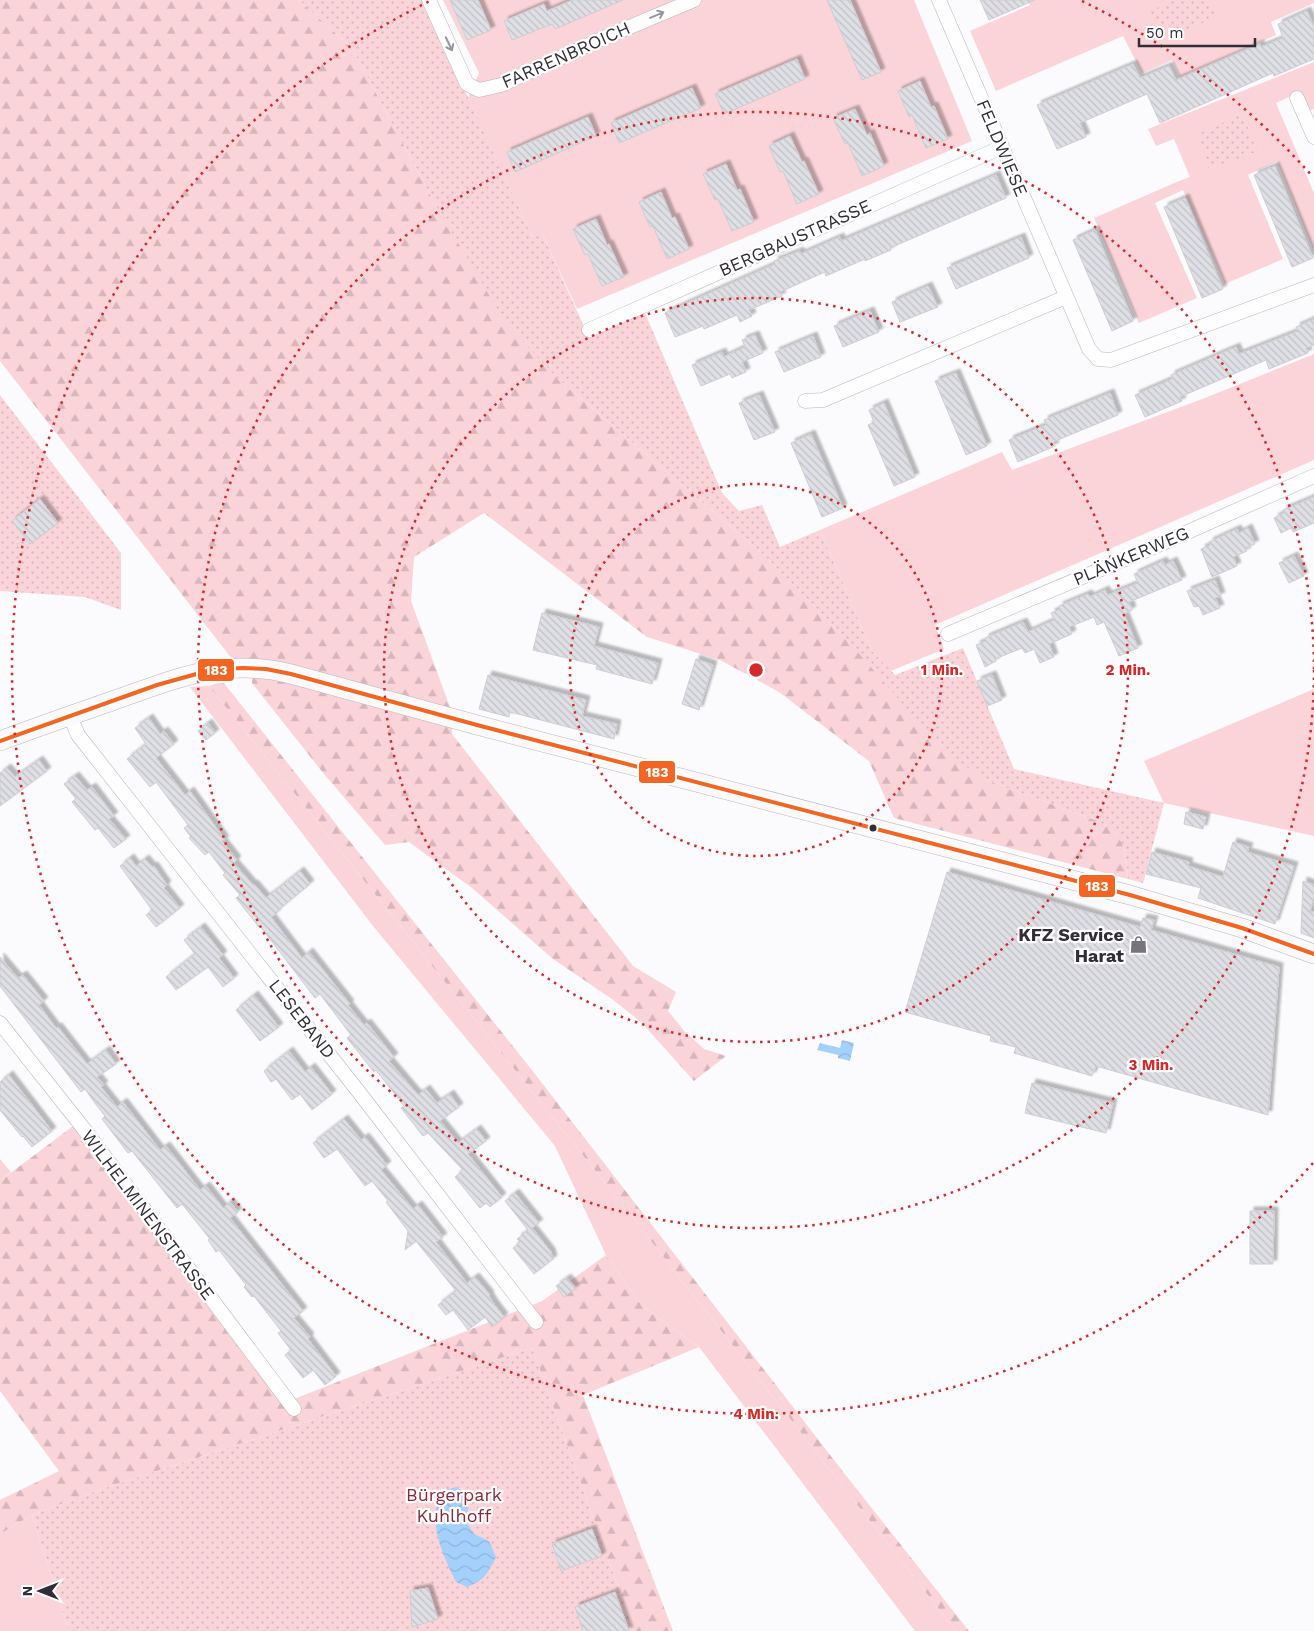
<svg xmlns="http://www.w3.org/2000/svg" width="1314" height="1631" font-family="'Work Sans',sans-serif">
<defs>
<pattern id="forest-firs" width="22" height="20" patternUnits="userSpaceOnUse" patternTransform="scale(1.25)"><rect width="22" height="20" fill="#fad4d9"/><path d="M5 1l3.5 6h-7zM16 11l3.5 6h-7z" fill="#d7b6bb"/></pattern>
<pattern id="park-dots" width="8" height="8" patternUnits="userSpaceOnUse" patternTransform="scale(1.25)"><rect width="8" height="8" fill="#fad4d9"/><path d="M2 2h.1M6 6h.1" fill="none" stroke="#d7b6bb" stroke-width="1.8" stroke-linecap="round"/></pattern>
<pattern id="water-waves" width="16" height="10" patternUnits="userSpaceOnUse" patternTransform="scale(1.25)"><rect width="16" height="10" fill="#a4d1fc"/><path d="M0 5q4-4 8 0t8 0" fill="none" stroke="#8eb4d9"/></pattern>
<pattern id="building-back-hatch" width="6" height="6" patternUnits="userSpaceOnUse" patternTransform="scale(1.25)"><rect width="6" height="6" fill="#dfe0e5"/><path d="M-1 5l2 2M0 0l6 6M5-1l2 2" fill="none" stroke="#c0c0c5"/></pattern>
<filter id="shadow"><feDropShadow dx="4" dy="-4" stdDeviation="1" flood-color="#0004"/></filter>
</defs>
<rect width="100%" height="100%" fill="#fbfafd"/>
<path fill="#fad4d9" d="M443,0H914L972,141L577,309L542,233L532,236L468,98L479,73Z
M1028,0H1314V3L1271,22L1276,35L1180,77L1172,60L1142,73L1123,36L996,91L970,31L1030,5Z
M1314,62V109L1308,111L1291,96L1276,103L1314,193V251L1277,161L1248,175L1283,259L1225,284L1183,190L1155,203L1197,298L1139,323L1094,218L1179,181L1190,177L1174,139L1156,146L1148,129Z
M1314,354V460L935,625L944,649L891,671L872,651L820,530L1002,452L1012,470L1205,398Z
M209,686L637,1223L956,1631H915L699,1347L642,1306L606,1255L555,1146L373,926L190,687Z
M1314,689V836L1164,803L1144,761Z
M0,1159L11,1172L0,1181Z
M32,1515L69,1631H0V1534Z"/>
<path fill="url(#forest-firs)" d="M0,0H299L352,48L439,211L557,378L764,555L850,643L942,746L986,780L1098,821C1126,837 1126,849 1128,879L894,818L869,761L779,692L720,660L647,637L484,513L414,557L411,601L451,710L236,664L0,361Z
M253,672L452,724V734L633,966L676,992L668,1011L686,1033L704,1049L726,1056L694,1081L641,1022L612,999L553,959L472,888L409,842L385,845L324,774L252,683Z
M223,682L535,1074L844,1473L969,1631H956L637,1223L209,686Z
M77,1123L284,1403L542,1301L606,1255L642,1306L699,1347L583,1395L673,1631H634L532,1348L99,1490L32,1515L0,1534V1500L59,1471L0,1391V1181Z"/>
<path fill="url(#park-dots)" d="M299,0H423L532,236L542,233L589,338L645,313L722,493L739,511L762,505L780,547L820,530L872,651L895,675L963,648L1014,769L1164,803L1143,883L1128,879C1126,849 1126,837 1098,821L986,780L955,759L913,716L850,643L764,555L557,378L507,325L439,211L352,48Z
M1175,0H1209L1216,17L1173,36L1168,24L1158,28L1150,11Z
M1242,114L1258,151L1209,170L1198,134Z
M0,395L121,553V610L85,597L0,591Z
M532,1348L634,1631H69L32,1515L99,1490Z"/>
<path fill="url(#water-waves)" d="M842,1040L854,1043L850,1061L838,1058V1055L817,1050L820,1043L840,1048Z
M456,1487L467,1493L468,1507L467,1523L474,1534L489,1541L496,1557C488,1573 484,1581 467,1587L456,1582C446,1561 433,1536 436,1512C436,1504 441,1497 445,1490Z"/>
<path fill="url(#building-back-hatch)" stroke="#cdcdd3" filter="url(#shadow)" d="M450,0H478L491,30L467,40Z
M572,0H623L555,29L552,24L512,40L504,21L544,4L547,11Z
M827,0H850L881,72L862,80Z
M980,0H1035L989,20Z
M1307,11L1314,27V59L1274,76L1273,73L1160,123L1147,94L1080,123L1086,137L1057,149L1037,105L1133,64L1140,78L1169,66L1176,80L1260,44L1261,47L1283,38L1278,24Z
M797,59L805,79L724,114L715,94Z
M920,81L931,107L934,106L948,139L926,148L912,115L909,117L898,91Z
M692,88L701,108L619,143L611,123Z
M855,109L867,135L870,133L884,166L862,176L848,143L845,144L833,118Z
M588,117L596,136L515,172L507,152Z
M790,136L802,162L804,161L819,194L797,204L783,171L780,172L769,146Z
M726,164L737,190L740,189L754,222L732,231L718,199L715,200L703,174Z
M1275,166L1313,258L1292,267L1254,175Z
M996,175L1006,198L890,248L891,250L865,261V259L826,276L825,272L780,292L782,296L749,310L752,316L740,322L737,315L704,329L703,326L675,337L665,313L775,264L774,261L800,251L801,254L840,237L841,241Z
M661,192L672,218L675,217L689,249L667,259L653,226L650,227L639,202Z
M1185,198L1223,289L1202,298L1164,207Z
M596,219L607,245L609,244L624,277L602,286L588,254L585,255L573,229Z
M1095,230L1133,321L1112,331L1073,240Z
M1021,237L1029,258L956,289L947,268Z
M928,286L938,307L900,322L892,302Z
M870,311L879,332L843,347L834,326Z
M1314,319V345L1306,348L1308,353L1269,369L1266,360L1180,397L1182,401L1145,417L1135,395L1172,379L1171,375L1236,347L1239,354L1298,331L1296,327Z
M755,335L763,353L742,362L746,372L732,378L730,374L701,386L692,365L722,352L724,357L745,347L742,340Z
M813,336L821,357L784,372L775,352Z
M956,373L987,446L966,455L935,381Z
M1110,393L1118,415L1053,442L1055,446L1018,462L1009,440L1046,425L1044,420Z
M759,395L775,432L754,440L739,403Z
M884,403L915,477L894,486L868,425L874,422L869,410Z
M811,434L843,508L822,517L791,443Z
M1314,497V523L1293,532L1291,528L1281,533L1274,518L1284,513L1283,510Z
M40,499L58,523L30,544L12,521Z
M1248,528L1255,544L1245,548L1247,551L1233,557L1237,566L1212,577L1201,549L1210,545L1209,542L1237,529L1239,533Z
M1294,556L1304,576L1289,583L1279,563Z
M1163,561L1165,565L1173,561L1182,580L1129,602L1132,610L1124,614L1138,648L1119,656L1104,622L1097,625L1094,617L1069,627L1072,634L1049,644L1054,657L1040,663L1034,649L1025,653L1022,648L995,659L996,661L985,667L976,645L986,641L985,638L1023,622L1028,632L1054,620L1051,613L1060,609L1059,606L1088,594L1090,597L1105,590L1108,595L1138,583L1134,574Z
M1215,580L1221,596L1215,598L1220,608L1203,615L1199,606L1194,607L1187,591Z
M542,613L599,627L594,646L658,663L652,684L596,669L597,665L533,650Z
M696,659L713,665L699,710L682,704Z
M488,675L586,700L582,716L617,724L614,739L510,712L509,717L479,709Z
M992,675L1002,700L987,706L977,681Z
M149,718L160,734L164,731L174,744L156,758L185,795L190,791L225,840L222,841L237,860L234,863L253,885L254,884L266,898L300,871L310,884L276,912L277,913L271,917L302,958L309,952L350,1004L348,1005L364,1025L367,1023L394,1057L389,1061L418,1095L426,1089L437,1103L450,1094L459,1107L440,1121L458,1143L477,1129L486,1141L468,1154L502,1197L490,1207L486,1203L480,1208L455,1177L463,1170L428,1133L423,1136L401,1108L404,1106L376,1070L374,1072L347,1038L351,1035L320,994L315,998L260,926L259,927L236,898L240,895L223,875L225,873L209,852L205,855L189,838L191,837L184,828L188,825L156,782L150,787L127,759L146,744L135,728Z
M208,723L215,733L206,740L198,731Z
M39,760L47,771L0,806V773L7,768L15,777Z
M75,776L87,790L92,787L114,816L109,819L126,839L114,848L98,828L95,830L72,802L76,799L64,784Z
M1186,812L1206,817L1203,829L1184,824Z
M1233,842L1249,847L1247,852L1294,866L1275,924L1198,898L1201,888L1146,874L1152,852L1189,862L1188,866L1223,877Z
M130,858L136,866L145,859L152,867L154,866L167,885L164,888L180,908L156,927L146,915L152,910L120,866Z
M947,872L1140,927L1143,918L1154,920L1151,930L1279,967L1268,1115L1096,1066L1092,1076L1014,1053L1016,1047L990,1041L991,1036L905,1012Z
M1303,881L1314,885V899L1310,911L1314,912V938L1301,933Z
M201,927L223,955L219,958L234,978L223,987L208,967L176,990L166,977L195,954L184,940Z
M0,957L18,978L23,975L44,1001L39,1005L56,1028L58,1027L87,1064L106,1050L116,1064L97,1077L104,1085L101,1087L117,1107L123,1102L160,1150L166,1146L200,1190L206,1186L223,1208L230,1202L238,1212L230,1218L303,1311L294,1318L310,1337L308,1339L336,1376L325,1385L313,1370L303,1378L285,1355L291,1350L278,1333L281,1331L254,1296L252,1297L244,1287L246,1285L219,1250L216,1252L208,1240L210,1239L182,1204L177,1208L132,1151L128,1153L102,1119L105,1116L97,1106L85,1089L81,1092L0,986Z
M254,995L279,1027L260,1041L236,1010Z
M289,1051L305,1072L311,1067L332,1094L312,1110L300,1094L292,1100L276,1079L271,1082L264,1071Z
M9,1075L52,1131L32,1147L23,1136L22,1137L0,1110V1082Z
M1032,1083L1113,1103L1106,1133L1025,1113Z
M344,1119L361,1140L365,1137L387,1165L381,1170L413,1209L418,1205L443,1237L436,1242L467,1283L475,1277L490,1295L489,1296L494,1304L504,1317L492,1327L485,1317L468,1330L453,1310L446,1315L438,1305L456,1291L416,1241L405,1250L408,1231L386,1202L388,1201L372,1181L365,1186L337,1149L324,1158L313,1143Z
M515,1193L539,1223L532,1228L551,1252L553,1259L534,1274L513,1248L520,1242L517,1239L528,1230L505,1201Z
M1250,1211H1274L1273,1264H1250Z
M567,1278L576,1288L564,1297L556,1286Z
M592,1529L602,1556L561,1571L552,1544Z
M428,1588L438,1619L412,1627L410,1591Z
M615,1592L629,1631H583L575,1607Z"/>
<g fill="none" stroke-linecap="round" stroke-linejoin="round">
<defs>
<path id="street" d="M429,0L467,84L479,90L501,85L601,39L694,0
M939,0L1089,349L1098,359L1111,360L1314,285
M1297,98L1314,137
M589,330L1002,147
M805,401L823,400L1066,297
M948,634L1156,546L1314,476
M70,716L78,735L358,1091L536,1322
M0,1023L84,1129L294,1409"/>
<path id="secondary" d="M0,741C37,727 75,714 112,701C175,679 223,657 291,674L477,725L1130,895L1242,928L1314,954"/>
</defs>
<use href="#street" stroke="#b8b6bc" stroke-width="15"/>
<use href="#secondary" stroke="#b8b6bc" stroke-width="20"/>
<use href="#street" stroke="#fefeff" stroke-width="14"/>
<use href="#secondary" stroke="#fcf9fb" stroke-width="19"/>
<defs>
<path id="bus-1" d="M0,741L157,685L200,673L221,669L243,668L266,669L291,674L477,725L1130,895L1242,928L1314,954"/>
</defs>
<use href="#bus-1" stroke="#fff" stroke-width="8"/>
<use href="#bus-1" stroke="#f26522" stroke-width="4"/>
</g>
<defs><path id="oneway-shaft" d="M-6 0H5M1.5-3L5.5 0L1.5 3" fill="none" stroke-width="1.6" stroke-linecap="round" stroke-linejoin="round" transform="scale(1.25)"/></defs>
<g stroke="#98959a">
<use href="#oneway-shaft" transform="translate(657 15) rotate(-23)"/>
<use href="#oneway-shaft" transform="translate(449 44) rotate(65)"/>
</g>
<g fill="none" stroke="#d62828" stroke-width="2.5" stroke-dasharray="2.5 5">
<circle cx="756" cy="670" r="186"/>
<circle cx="756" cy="670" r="372"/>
<circle cx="756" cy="670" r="558"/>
<path d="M1313 1163A744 744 0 1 1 430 1M1082 1A744 744 0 0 1 1313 177"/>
</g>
<defs>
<symbol id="shop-bare" viewBox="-9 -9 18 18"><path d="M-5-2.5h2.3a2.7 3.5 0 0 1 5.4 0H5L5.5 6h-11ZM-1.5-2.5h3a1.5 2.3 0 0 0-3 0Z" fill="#78747b" stroke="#fff" stroke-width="2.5" paint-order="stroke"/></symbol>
</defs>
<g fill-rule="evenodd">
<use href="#shop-bare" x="1126" y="932" width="25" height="25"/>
</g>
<circle fill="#312c35" stroke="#fff" stroke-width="2" cx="873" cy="828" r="4.5"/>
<g text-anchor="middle" stroke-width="4.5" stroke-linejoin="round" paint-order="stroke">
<g font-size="18" fill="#312c35" stroke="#fff">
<text transform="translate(566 55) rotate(-24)" y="6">FARRENBROICH</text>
<text transform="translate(1002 148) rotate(67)" y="6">FELDWIESE</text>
<text transform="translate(795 238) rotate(-24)" y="6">BERGBAUSTRASSE</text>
<text transform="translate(1131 556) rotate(-23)" y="6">PLÄNKERWEG</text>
<text transform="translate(302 1019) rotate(52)" y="6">LESEBAND</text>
<text transform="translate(148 1215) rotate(53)" y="6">WILHELMINENSTRASSE</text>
</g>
<g font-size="18" font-weight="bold" fill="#312c35" stroke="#fff" text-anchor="end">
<text x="1124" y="941">KFZ Service<tspan x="1124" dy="21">Harat</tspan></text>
</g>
<g font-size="18" fill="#8c263b" stroke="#fff">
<text x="454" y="1501">Bürgerpark<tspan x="454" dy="21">Kuhlhoff</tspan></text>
</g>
</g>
<circle cx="756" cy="670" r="8" fill="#d62828" stroke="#fff" stroke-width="2.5"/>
<g font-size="15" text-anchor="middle" font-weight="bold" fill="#d62828" stroke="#fff" stroke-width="4.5" stroke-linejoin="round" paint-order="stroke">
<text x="942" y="675">1 Min.</text>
<text x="1128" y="675">2 Min.</text>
<text x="1151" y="1070">3 Min.</text>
<text x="756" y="1419">4 Min.</text>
</g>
<g stroke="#fff" stroke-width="2">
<rect x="197" y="658" width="38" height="24" rx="5" fill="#f26522"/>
<rect x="638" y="760" width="38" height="24" rx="5" fill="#f26522"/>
<rect x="1078" y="874" width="38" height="24" rx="5" fill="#f26522"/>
</g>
<g font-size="14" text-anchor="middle" font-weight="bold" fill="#fff">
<text x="216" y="675">183</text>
<text x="657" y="777">183</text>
<text x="1097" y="891">183</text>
</g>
<g transform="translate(40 1591) rotate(270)" stroke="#ffffff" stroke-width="4" paint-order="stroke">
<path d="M0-4L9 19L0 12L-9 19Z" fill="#312c35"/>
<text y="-8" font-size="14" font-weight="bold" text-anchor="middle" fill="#312c35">N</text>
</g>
<path d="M1139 38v8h116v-8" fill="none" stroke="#312c35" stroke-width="2.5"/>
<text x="1146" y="38" font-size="15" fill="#312c35" stroke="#ffffff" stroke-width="4" paint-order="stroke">50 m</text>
</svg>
